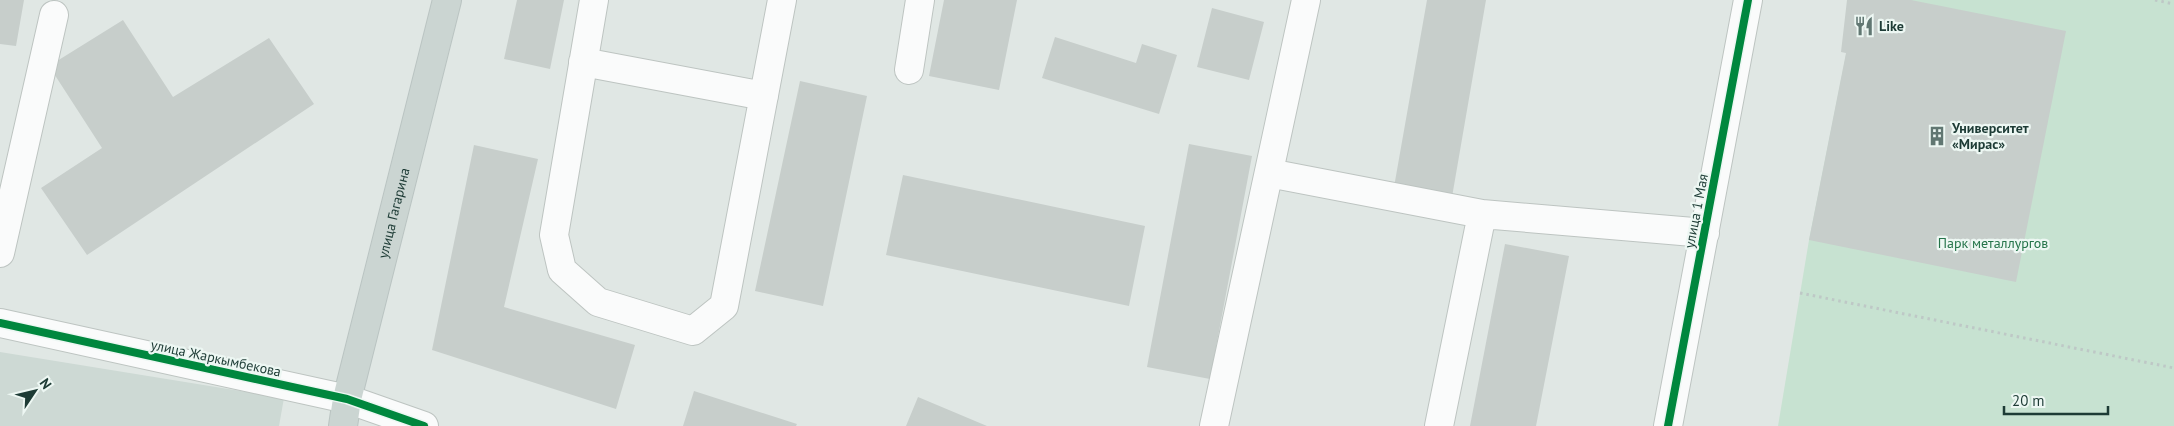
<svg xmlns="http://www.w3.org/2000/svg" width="2174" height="426" font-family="'PT Sans',sans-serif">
<rect width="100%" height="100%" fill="#e0e7e4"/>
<path fill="#cdd9d4" d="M0,352L284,398L279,426H0Z"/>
<path fill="#c7e2d1" d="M1857,0H2174V426H1778L1809,240Z"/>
<path fill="#c7cecb" d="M0,0H24L16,46L0,44Z
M517,0H564L550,69L504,59Z
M944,0H1017L999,90L929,76Z
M1427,0H1486L1452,197L1394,187Z
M1847,0H1911L2066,31L2016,282L1809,240L1846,53L1841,52Z
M1212,8L1264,22L1249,80L1197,67Z
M123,20L173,97L269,38L314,104L87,255L41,188L102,148L49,66Z
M1055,37L1136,63L1142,44L1177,55L1159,114L1042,78Z
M800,81L867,96L823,306L755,291Z
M1189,144L1252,156L1210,379L1147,367Z
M474,145L538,159L504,307L635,345L616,409L432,350Z
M903,175L1145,226L1129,306L886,255Z
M1505,244L1569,256L1536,426H1470Z
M694,391L797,424L796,426H683Z
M918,397L987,426H906Z"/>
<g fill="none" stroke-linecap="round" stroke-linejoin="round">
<defs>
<path id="minor" d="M594,0L554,235L562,270L598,302L693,331L724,306L782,0
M583,62L764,96
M909,70L920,0
M1269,173L1482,214
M0,253L54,15
M0,323L347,399L424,426
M1214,426L1306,0
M1439,426L1482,214L1705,233
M1668,426L1748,0"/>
<g id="major">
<path id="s1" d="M343,426L347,399L447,0"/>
</g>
</defs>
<use href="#minor" stroke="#bdc4c1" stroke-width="30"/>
<use href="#major" stroke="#bac4c2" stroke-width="30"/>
<path stroke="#bec8c6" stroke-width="3" stroke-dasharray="2.5 4" stroke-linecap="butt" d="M2155,0L2174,4
M1800,293L2174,368"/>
<use href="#minor" stroke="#fafbfb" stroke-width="28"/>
<use href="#major" stroke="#cbd5d2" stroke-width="28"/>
<defs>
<path id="cycleway" d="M0,323L347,399L424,426
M1668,426L1748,0"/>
</defs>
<use href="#cycleway" stroke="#edf7f3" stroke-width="11"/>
<use href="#cycleway" stroke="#00873e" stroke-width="8"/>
</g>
<defs>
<symbol id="restaurant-bare" viewBox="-9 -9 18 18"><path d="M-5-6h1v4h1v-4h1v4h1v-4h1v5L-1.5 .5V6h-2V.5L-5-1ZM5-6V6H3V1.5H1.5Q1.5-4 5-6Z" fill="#617772" stroke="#edf7f3" stroke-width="2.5" paint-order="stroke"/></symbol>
<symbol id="building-bare" viewBox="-9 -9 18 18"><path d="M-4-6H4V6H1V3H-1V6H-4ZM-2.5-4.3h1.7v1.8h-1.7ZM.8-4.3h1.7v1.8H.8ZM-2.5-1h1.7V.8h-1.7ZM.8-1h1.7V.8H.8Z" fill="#617772" stroke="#edf7f3" stroke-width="2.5" paint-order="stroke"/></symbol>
</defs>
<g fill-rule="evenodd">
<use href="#restaurant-bare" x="1850" y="12" width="28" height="28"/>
<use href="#building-bare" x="1923" y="122" width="28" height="28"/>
</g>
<g text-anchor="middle" stroke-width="4.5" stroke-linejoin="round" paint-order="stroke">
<g font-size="14" font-weight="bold" fill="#1d3b35" stroke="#edf7f3" text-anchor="start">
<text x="1879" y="31">Like</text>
<text x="1952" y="133">Университет<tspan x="1952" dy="16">«Мирас»</tspan></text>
</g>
<g font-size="14" fill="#1d3b35" stroke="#edf7f3">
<text transform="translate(1696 211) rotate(-79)" y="5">улица 1 Мая</text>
<text dy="5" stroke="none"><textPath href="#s1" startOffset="219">улица Гагарина</textPath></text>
<text transform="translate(216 358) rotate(12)" y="5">улица Жаркымбекова</text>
</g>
<g font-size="14" fill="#25744a" stroke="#edf7f3">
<text x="1993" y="248">Парк металлургов</text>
</g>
</g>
<g transform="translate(35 391) rotate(55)" stroke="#edf7f3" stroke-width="4" paint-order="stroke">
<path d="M0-4L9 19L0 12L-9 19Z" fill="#1d3b35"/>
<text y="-8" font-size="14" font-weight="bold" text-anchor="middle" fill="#1d3b35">N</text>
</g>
<path d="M2004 406v8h104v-8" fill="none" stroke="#1d3b35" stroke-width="2.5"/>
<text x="2012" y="406" font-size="15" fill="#1d3b35" stroke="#edf7f3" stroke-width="4" paint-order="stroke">20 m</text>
</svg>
